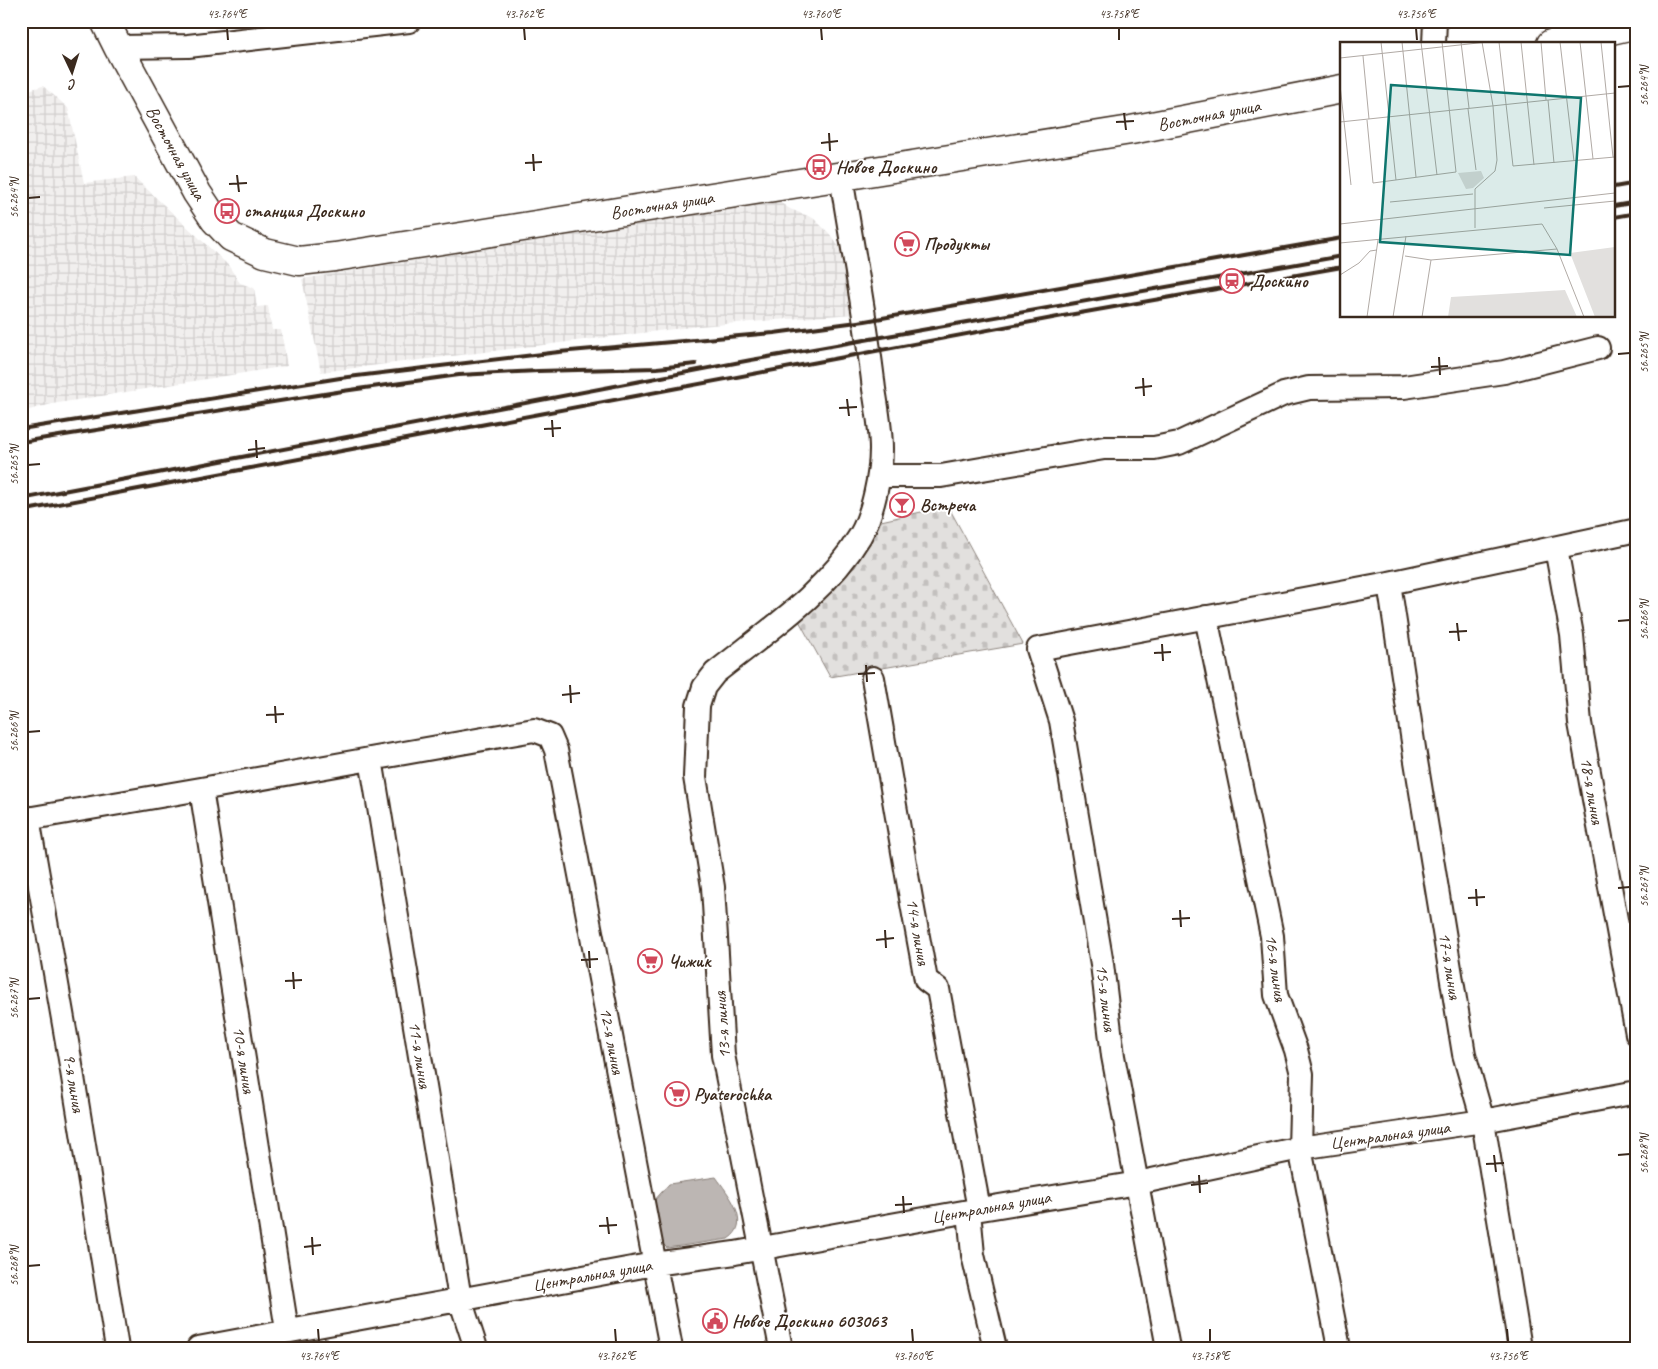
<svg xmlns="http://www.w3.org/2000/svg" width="1658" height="1369" font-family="Caveat,sans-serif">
<defs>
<pattern id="industrial-grid" width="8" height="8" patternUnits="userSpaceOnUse" patternTransform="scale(1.25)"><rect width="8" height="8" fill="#f1efee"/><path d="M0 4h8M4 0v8" fill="none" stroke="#d0cdcc"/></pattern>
<pattern id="cemetery-stones" width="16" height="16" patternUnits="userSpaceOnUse" patternTransform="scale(1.25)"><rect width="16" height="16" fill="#e2e0de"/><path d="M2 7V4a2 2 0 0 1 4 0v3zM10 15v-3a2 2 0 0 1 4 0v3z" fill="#c3c0be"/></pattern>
</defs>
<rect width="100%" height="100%" fill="#fff"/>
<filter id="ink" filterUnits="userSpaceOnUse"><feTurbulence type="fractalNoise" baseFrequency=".02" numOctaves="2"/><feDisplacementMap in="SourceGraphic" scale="10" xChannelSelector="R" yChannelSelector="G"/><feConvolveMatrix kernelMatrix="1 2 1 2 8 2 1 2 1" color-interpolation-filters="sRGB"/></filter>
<g filter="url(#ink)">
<path fill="url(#industrial-grid)" d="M43,86L68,108L84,183L134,177L228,265L240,283L254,288L257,307L268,306L272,330H281L287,366L52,404L21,412V92Z
M778,201L790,209L813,218L829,233L840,248L846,268L853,314L699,326L321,372L302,279Z"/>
<path fill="url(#cemetery-stones)" stroke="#8e857e" d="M948,506L1023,644L830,677L798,619L855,567L881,521Z"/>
<path fill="#bcb6b3" stroke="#887e77" d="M716,1177C728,1194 753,1223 728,1239L667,1248L656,1237L653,1202L669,1184Z"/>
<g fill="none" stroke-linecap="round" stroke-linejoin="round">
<defs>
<path id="minor" d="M1434,44L1435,21
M118,47L188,46L409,21
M879,476H941L1104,448H1154L1179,443L1284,394L1309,388L1404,387L1504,372L1598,348
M1556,548L1572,635L1580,723L1637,1034
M1389,583L1415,755L1464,1054L1483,1121L1520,1348
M1206,617L1272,936L1276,995L1296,1050L1302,1074L1300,1148L1339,1348
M873,678L912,904L926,980L938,989L979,1209
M371,759L460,1299L476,1348
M201,789L287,1330
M28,818L70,1059L117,1348
M21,820L201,789L534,730L550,736L556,750L671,1348
M969,1211L973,1255L995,1348
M198,1348L654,1264L735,1253L969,1211L1138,1183L1300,1148L1483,1121L1637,1092
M781,1348L723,1055L713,887L695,777L698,706L704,687L715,673C766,632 826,593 860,536C873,514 881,474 881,449C881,429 877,408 874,389C866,317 852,247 841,176
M1168,1348L1113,1056L1102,964L1061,721L1038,649L1389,583L1637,530"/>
<path id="major" d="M105,21L118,47L197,193L215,220L231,237L265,253L299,261L335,257L1131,130L1342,89
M1551,44L1637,24"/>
</defs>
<use href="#minor" stroke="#3b2a1e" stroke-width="26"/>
<use href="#major" stroke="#3b2a1e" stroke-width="31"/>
<use href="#minor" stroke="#fff" stroke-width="22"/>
<use href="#major" stroke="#fff" stroke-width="28"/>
<path stroke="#3b2a1e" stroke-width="4" d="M1614,187L1637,183
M1614,206L1637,202
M1614,217L1637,213
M21,429L340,378L559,352L774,333L865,321L1342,238
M21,442L343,391L459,375L538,371L657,368L696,364
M21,499L751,360L1342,256
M21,511L1063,316L1342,267"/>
</g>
</g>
<path fill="none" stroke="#3b2a1e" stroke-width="2" d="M227,28L228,40M524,28L525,40M821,28L822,40M1119,28V40M1416,28L1417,40M1618,87L1630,86M1124,113L1126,130M1116,122L1134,121M829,133L830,151M821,143L838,141M533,154L534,171M525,163L542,162M237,175L239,192M229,184L247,183M28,198L40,197M1618,354L1630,353M1439,357L1440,375M1431,367L1448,366M1143,378L1144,396M1135,388L1152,386M847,399L849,416M839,408L857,407M552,420L553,437M544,429L561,428M256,440L257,458M248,450L265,448M28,465L40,464M1618,621L1630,620M1457,623L1459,641M1449,632L1467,631M1162,644L1163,661M1154,653L1171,652M866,665L867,682M858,674L875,673M570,685L571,703M562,695L580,693M275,706L276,723M266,715L284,714M28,732L40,731M1618,888L1630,887M1476,889L1477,906M1468,898L1485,897M1180,910L1181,927M1172,919L1190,918M885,930L886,948M876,940L894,938M589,951L590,968M581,960L598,959M293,972L294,989M285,981L302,980M28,999L40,998M1494,1155L1496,1172M1618,1155L1630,1154M1486,1164L1504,1163M1199,1175L1200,1193M1191,1185L1208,1183M903,1196L904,1213M895,1205L912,1204M607,1217L609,1234M599,1226L617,1225M312,1237L313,1255M304,1247L321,1245M28,1266L40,1265M318,1329L319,1342M615,1329L616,1342M912,1329L913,1342M1210,1329V1342M1507,1329L1508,1342"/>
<defs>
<symbol id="bus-ring" viewBox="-11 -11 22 22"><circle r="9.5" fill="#fff" stroke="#d1495b" stroke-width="1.5"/><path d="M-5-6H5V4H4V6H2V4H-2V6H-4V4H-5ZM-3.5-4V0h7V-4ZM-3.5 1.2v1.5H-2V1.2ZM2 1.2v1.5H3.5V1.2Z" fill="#d1495b"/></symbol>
<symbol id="supermarket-ring" viewBox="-11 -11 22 22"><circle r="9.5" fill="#fff" stroke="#d1495b" stroke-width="1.5"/><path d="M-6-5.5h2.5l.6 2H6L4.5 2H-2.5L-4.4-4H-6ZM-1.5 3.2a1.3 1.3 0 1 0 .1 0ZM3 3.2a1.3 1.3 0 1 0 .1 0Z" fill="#d1495b"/></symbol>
<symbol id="station-ring" viewBox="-11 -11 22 22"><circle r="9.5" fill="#fff" stroke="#d1495b" stroke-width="1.5"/><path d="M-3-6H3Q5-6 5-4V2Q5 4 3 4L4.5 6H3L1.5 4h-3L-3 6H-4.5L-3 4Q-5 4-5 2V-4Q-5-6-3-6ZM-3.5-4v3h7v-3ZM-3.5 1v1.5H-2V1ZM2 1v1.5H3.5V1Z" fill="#d1495b"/></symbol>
<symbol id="bar-ring" viewBox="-11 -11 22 22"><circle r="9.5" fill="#fff" stroke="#d1495b" stroke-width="1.5"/><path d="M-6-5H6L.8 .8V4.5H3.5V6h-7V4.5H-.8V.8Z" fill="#d1495b"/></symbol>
<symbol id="civic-ring" viewBox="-11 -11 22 22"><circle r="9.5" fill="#fff" stroke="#d1495b" stroke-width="1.5"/><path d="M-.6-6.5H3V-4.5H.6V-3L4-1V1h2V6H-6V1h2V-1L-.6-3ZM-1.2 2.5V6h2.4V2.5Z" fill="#d1495b"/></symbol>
</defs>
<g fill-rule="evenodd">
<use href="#bus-ring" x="805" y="153" width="28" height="28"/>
<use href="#bus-ring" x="213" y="197" width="28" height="28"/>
<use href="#supermarket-ring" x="893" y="230" width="28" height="28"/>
<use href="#station-ring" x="1218" y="267" width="28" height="28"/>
<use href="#bar-ring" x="888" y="491" width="28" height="28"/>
<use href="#supermarket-ring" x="636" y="947" width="28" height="28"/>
<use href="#supermarket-ring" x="663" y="1080" width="28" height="28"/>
<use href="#civic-ring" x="701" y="1307" width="28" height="28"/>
</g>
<g text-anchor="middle" stroke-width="4" stroke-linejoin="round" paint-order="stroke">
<g font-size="18" fill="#3b2a1e" stroke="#fff">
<text transform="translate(1209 115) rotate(-11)" y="6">Восточная улица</text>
<text transform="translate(176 153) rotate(61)" y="6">Восточная улица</text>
<text transform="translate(662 205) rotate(-9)" y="6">Восточная улица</text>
<text transform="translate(1592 791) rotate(80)" y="6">18-я линия</text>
<text transform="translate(918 932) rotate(80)" y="6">14-я линия</text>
<text transform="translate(1450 966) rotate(81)" y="6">17-я линия</text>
<text transform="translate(1276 968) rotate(82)" y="6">16-я линия</text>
<text transform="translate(1106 998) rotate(83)" y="6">15-я линия</text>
<text transform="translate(722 1025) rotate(-94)" y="6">13-я линия</text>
<text transform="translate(612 1041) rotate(79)" y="6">12-я линия</text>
<text transform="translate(420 1055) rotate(81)" y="6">11-я линия</text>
<text transform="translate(244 1060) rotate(81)" y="6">10-я линия</text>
<text transform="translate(74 1083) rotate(81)" y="6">9-я линия</text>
<text transform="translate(1390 1135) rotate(-8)" y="6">Центральная улица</text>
<text transform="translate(991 1207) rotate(-10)" y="6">Центральная улица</text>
<text transform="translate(592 1275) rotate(-10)" y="6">Центральная улица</text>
</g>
<g font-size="18" font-weight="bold" fill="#3b2a1e" stroke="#fff" text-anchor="start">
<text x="836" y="173">Новое Доскино</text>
<text x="244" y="217">станция Доскино</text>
<text x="924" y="250">Продукты</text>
<text x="1250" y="287">Доскино</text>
<text x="920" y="511">Встреча</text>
<text x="668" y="967">Чижик</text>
<text x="694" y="1100">Pyaterochka</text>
<text x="732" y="1327">Новое Доскино 603063</text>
</g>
</g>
<g transform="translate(1340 42)">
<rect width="275" height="275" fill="#fff"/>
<path d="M275,205V275H255L230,211ZM225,248L237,275H108L111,255Z" fill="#e2e0de"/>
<path d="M141,129L144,136L133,146L126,147L118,131Z" fill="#e2e0de"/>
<path fill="none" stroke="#b1aaa5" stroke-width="1" d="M41,0L56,138M62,0L76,135M81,0L97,133M121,0L129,66M159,0L173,124L275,115M181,0L194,123M201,0L206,58M220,0L234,119M240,0L253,117M261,0L273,115M23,14L29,77M0,16L147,0M0,43L11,143M208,58L214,121M128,67L136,128M27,78L33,141L116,130L102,0M0,80L275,51M50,160L133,152M204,166L275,159M0,182L275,151M135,186V147L155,129L157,118L153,64L142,0M0,201L202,182L217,207L244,275M65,214L91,218L217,207M0,233L19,221L30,209L37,208M27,275L38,198M53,275L66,194M82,275L91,218"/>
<path fill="#0f766e" fill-opacity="0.15" stroke="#0f766e" stroke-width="2.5" d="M51,43L241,56L230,213L40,200Z"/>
<rect width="275" height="275" fill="none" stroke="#3b2a1e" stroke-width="2.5"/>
</g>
<rect width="1658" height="1369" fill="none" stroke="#fff" stroke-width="55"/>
<g transform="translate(72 72) rotate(176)" stroke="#ffffff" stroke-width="4" paint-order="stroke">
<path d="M0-4L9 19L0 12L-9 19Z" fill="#3b2a1e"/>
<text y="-8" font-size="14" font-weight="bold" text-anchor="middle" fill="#3b2a1e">С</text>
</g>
<rect x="28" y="28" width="1602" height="1314" fill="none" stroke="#3b2a1e" stroke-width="2"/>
<g font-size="12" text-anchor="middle" fill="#3b2a1e">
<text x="227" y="18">43.764°E</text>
<text x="524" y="18">43.762°E</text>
<text x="821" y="18">43.760°E</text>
<text x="1119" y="18">43.758°E</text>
<text x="1416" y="18">43.756°E</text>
<text transform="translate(1644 86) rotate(-90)" y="4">56.264°N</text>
<text transform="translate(14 198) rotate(-90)" y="4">56.264°N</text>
<text transform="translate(1644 353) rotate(-90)" y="4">56.265°N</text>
<text transform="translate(14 465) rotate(-90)" y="4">56.265°N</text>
<text transform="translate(1644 620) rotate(-90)" y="4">56.266°N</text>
<text transform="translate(14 732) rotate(-90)" y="4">56.266°N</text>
<text transform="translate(1644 887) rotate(-90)" y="4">56.267°N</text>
<text transform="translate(14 999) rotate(-90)" y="4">56.267°N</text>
<text transform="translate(1644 1154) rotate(-90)" y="4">56.268°N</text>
<text transform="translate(14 1266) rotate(-90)" y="4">56.268°N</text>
<text x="319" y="1360">43.764°E</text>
<text x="616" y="1360">43.762°E</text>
<text x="913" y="1360">43.760°E</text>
<text x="1210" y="1360">43.758°E</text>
<text x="1508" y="1360">43.756°E</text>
</g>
</svg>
